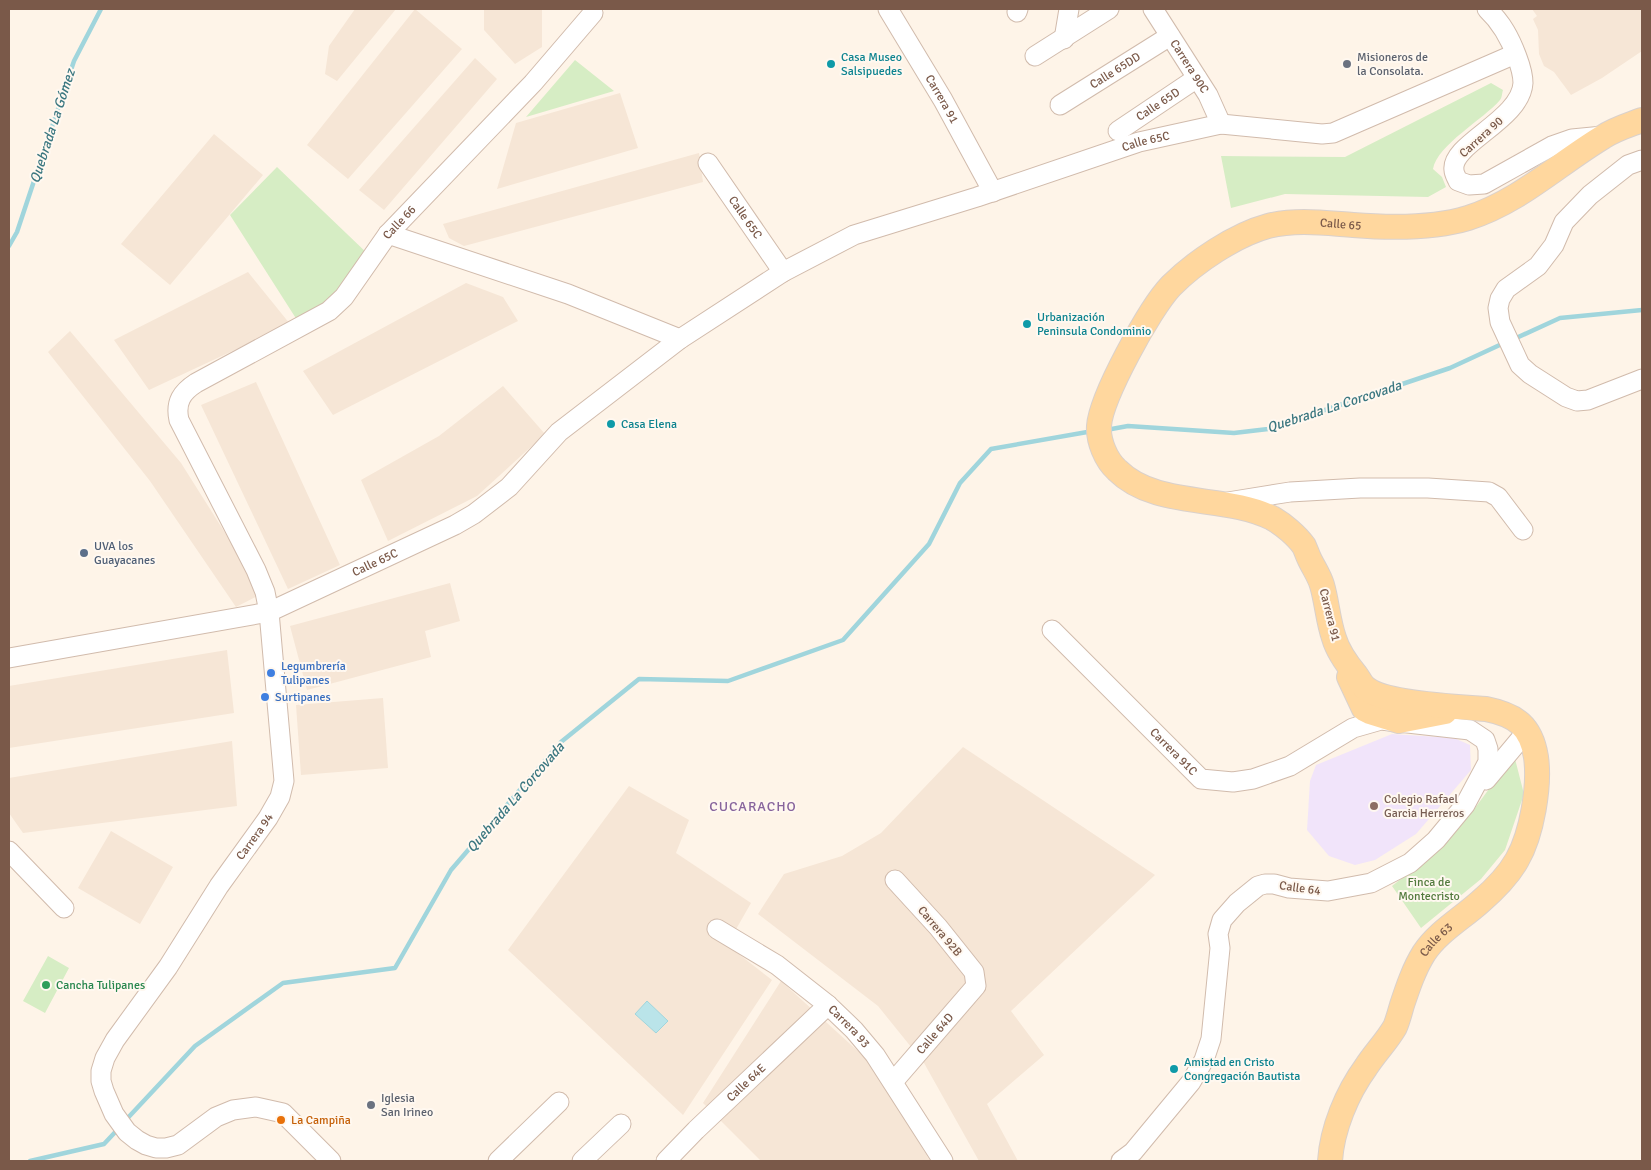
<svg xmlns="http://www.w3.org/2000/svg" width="1651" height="1170" font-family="Signika,sans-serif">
<rect width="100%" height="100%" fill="#fef4e8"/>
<path fill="#f6e6d6" d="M355,9H396L337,81L325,74L329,46Z
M415,9L462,49L348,179L307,145Z
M484,9H542V47L515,64L484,30Z
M1532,9H1642V51L1602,78L1571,95L1554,72L1544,66L1539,54L1538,30L1533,19L1537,16Z
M475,58L497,79L384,210L359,190Z
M620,93L638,148L497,189L516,123Z
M214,134L263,175L170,285L121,244Z
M699,153L703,182L464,246L449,238L443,224Z
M248,272L290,324L149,390L114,340Z
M466,283L503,297L518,321L333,415L303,371Z
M70,331L181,463L263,593L236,607L150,481L48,352Z
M256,382L340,565L288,589L201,405Z
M503,386L545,434L477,496L388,541L361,480L439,436Z
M450,583L460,621L425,631L431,657L307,690L290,626Z
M227,650L234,713L9,748V686Z
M383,698L388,768L301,775L296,705Z
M232,741L237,806L23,833L9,813V778Z
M963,747L1155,875L1011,1011L1044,1055L987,1104L1018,1161H979L924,1063L878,1006L758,914L784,874L842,856L881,833Z
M629,786L689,820L676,853L751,903L727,945L772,980L683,1115L508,950Z
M111,831L173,867L140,924L78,888Z
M781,981L871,1063L930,1161H761L703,1103Z"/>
<path fill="#f1e4fa" d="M1392,734L1454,738L1470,745L1471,770L1416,834L1375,860L1355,865L1329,856L1307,830L1310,781L1316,765Z"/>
<path fill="#d6edc4" d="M575,60L614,91L526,117Z
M1491,83L1503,90C1502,93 1502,98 1500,100C1484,119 1437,145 1433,169L1442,177L1446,187L1428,197L1285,194L1231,208L1221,156L1345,157Z
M277,167L370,256L339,295L297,320L230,215Z
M1514,755L1524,794L1505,850L1481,879L1421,928L1392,886L1439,849L1475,808Z
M48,956L69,968L45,1013L23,1001Z"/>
<path fill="#bae4e9" stroke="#a0d5dc" d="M647,1001L668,1021L656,1033L635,1014Z"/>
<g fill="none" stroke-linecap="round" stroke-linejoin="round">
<path stroke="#a0d5dc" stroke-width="4.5" d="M9,246L17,232L74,61L101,9
M1514,339L1560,318L1642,310
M1106,430L1128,426L1234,433L1268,429L1450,368L1504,343
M124,1122L195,1046L283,983L395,968L451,870L561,742L639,679L728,681L843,640L929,544L960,483L991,449L1093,431
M30,1161L104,1144L119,1128"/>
<defs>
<g id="minor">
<path id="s1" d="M888,9L943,100L993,192"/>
<path id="s2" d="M1153,9L1208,95L1221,124"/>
<path d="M1487,9C1502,23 1510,38 1517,57C1520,65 1523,74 1523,83C1521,120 1450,144 1454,170C1454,174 1457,178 1458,181L1469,185L1484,184L1552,146L1572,139L1603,136"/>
<path d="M1017,12L1018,9"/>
<path d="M1064,39L1069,9"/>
<path d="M1035,56L1109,9"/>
<path id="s3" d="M1060,105L1170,36"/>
<path id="s4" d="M1118,131L1197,78"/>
<path d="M1642,160L1628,165L1590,195L1564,222L1554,245L1538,266L1506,289L1500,299L1498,308L1500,322L1520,365L1530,374L1566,397L1577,401L1588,400L1642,379"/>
<path id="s5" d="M708,163L783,272"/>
<path d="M388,234L568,294L680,339"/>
<path d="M1228,502L1290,492L1360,488H1428L1489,492L1498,497L1523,530"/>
<path id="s6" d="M1052,630L1201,779L1233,782L1253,779L1290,766L1353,728L1381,720L1470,730L1485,740L1488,749V762L1465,805L1436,840L1410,863L1371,883L1328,891L1289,888L1274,884H1265L1258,886L1237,903L1222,920L1218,934L1220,948L1211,1039L1204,1060L1191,1082L1133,1152L1121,1161"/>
<path id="s7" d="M9,658L269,612L455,525L474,514L509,487L559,432L680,339L783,272L854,235L977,197L1139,142L1221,124L1322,134L1333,133L1515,54"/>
<path d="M1486,780L1527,731"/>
<path d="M9,851L64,908"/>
<path id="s8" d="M717,929L777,965L828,1005L854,1030L875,1055L943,1161"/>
<path id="s9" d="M893,1082L976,986L974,972L938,927L895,880"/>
<path id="s10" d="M331,1161L283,1113L256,1107L233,1110L216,1117L178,1145L166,1148H156L146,1145L137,1140L127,1132L114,1114L104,1091L101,1081V1071L105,1058L115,1040L168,967L219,886L268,818L280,797L284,781L269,612L265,592L256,570L179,420C175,402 182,392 196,383L329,311L344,297L388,234L533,83L593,13"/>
<path d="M498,1161L559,1102"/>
<path d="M582,1161L621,1124"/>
<path id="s11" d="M666,1161L696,1130L828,1005"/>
</g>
<g id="major">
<path d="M1349,677L1364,709L1370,712L1399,721L1445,712"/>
<path id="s12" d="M1330,1161C1332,1129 1347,1093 1366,1067C1375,1053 1387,1041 1395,1027C1398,1020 1400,1012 1402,1005C1408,987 1414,969 1424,953C1438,932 1461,919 1480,902C1494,890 1508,876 1517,860C1532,834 1540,786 1536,757C1531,726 1516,715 1486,709C1459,707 1386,704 1367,689C1362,686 1359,679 1356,675C1347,664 1338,652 1334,638C1328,621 1327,602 1322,585C1319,575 1313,567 1309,558C1308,556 1305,548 1304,546C1297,536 1283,524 1272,518C1225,494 1156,509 1117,470C1106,460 1098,441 1099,426C1101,397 1150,308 1171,286C1195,262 1235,235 1268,226C1296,219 1325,223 1353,225C1390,228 1432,229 1468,218C1519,202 1558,164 1603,137C1615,129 1629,125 1642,120"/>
</g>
</defs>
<use href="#minor" stroke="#d1bbac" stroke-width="21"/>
<use href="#major" stroke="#dad1cc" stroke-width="26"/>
<use href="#minor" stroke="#fff" stroke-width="19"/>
<use href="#major" stroke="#ffd79e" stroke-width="24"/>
</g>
<g fill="#0f9aa8" stroke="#fff8f0" stroke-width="2">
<circle cx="831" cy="64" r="5"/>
<circle cx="1027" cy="324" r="5"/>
<circle cx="611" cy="424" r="5"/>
<circle cx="1174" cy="1069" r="5"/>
</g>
<g fill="#6b7280" stroke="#fff8f0" stroke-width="2">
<circle cx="1347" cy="64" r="5"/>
<circle cx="371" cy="1105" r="5"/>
</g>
<circle fill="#5c6f8a" stroke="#fff8f0" stroke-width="2" cx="84" cy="553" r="5"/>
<g fill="#3f7fe0" stroke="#fff8f0" stroke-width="2">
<circle cx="271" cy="673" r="5"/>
<circle cx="265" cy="697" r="5"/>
</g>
<circle fill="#8d6e63" stroke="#fff8f0" stroke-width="2" cx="1374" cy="806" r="5"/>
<circle fill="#2e9e5b" stroke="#fff8f0" stroke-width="2" cx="46" cy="985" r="5"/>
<circle fill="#e8710a" stroke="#fff8f0" stroke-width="2" cx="281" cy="1120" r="5"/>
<g text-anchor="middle" stroke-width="4" stroke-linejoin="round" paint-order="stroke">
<g font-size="12" fill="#0d838f" stroke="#fff8f0" text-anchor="start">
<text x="841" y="61">Casa Museo<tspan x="841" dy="14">Salsipuedes</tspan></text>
<text x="1037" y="321">Urbanización<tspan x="1037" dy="14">Peninsula Condominio</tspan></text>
<text x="621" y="428">Casa Elena</text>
<text x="1184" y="1066">Amistad en Cristo<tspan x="1184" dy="14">Congregación Bautista</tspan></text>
</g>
<g font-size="12" fill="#5b616d" stroke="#fff8f0" text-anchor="start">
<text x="1357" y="61">Misioneros de<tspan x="1357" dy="14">la Consolata.</tspan></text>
<text x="381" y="1102">Iglesia<tspan x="381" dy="14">San Irineo</tspan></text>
</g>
<g font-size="12" fill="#7a5949" stroke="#fff8f0">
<text dy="4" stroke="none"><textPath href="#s2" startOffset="68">Carrera 90C</textPath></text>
<text dy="4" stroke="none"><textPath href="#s3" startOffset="65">Calle 65DD</textPath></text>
<text dy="4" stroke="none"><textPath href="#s1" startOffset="105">Carrera 91</textPath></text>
<text dy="4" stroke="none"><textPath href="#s4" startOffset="48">Calle 65D</textPath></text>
<text transform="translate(1481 137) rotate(-42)" y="4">Carrera 90</text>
<text dy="4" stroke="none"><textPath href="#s7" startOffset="1272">Calle 65C</textPath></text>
<text dy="4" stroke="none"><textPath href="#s5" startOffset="66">Calle 65C</textPath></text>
<text dy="4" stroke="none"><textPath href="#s10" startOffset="1344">Calle 66</textPath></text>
<text dy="4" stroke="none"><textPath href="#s12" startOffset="1428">Calle 65</textPath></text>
<text dy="4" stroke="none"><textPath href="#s7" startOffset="381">Calle 65C</textPath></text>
<text transform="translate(1330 615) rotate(76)" y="4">Carrera 91</text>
<text dy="4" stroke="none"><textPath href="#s6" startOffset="172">Carrera 91C</textPath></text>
<text dy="4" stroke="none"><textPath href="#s10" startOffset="589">Carrera 94</textPath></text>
<text transform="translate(1300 888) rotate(8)" y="4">Calle 64</text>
<text transform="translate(940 931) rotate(50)" y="4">Carrera 92B</text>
<text dy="4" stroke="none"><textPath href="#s12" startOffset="249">Calle 63</textPath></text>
<text dy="4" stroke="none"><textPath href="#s8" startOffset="165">Carrera 93</textPath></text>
<text dy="4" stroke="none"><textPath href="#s9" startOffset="64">Calle 64D</textPath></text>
<text dy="4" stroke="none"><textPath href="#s11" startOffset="112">Calle 64E</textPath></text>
</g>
<g font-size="12" fill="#4e5e75" stroke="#fff8f0" text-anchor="start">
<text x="94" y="550">UVA los<tspan x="94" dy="14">Guayacanes</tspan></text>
</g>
<g font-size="12" fill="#366cbe" stroke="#fff8f0" text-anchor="start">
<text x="281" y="670">Legumbrería<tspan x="281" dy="14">Tulipanes</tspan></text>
<text x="275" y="701">Surtipanes</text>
</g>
<g font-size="12" fill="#785e54" stroke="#fff8f0" text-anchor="start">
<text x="1384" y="803">Colegio Rafael<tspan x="1384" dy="14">Garcia Herreros</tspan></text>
</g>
<g font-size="12" fill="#527a3d" stroke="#fff8f0">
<text x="1429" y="886">Finca de<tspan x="1429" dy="14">Montecristo</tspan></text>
</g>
<g font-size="12" fill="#27864d" stroke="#fff8f0" text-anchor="start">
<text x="56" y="989">Cancha Tulipanes</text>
</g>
<g font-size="12" fill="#c56008" stroke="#fff8f0" text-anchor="start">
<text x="291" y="1124">La Campiña</text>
</g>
<g font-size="14" font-style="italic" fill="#3b7780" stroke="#fff8f0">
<text transform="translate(52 126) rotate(-72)" y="5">Quebrada La Gómez</text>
<text transform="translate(1334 406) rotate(-18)" y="5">Quebrada La Corcovada</text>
<text transform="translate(515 797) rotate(-49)" y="5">Quebrada La Corcovada</text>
</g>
<g font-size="14" letter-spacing="1" fill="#88659d" stroke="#fff8f0">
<text x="753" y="811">CUCARACHO</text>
</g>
</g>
<rect width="1651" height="1170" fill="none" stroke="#7a5949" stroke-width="20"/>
</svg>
